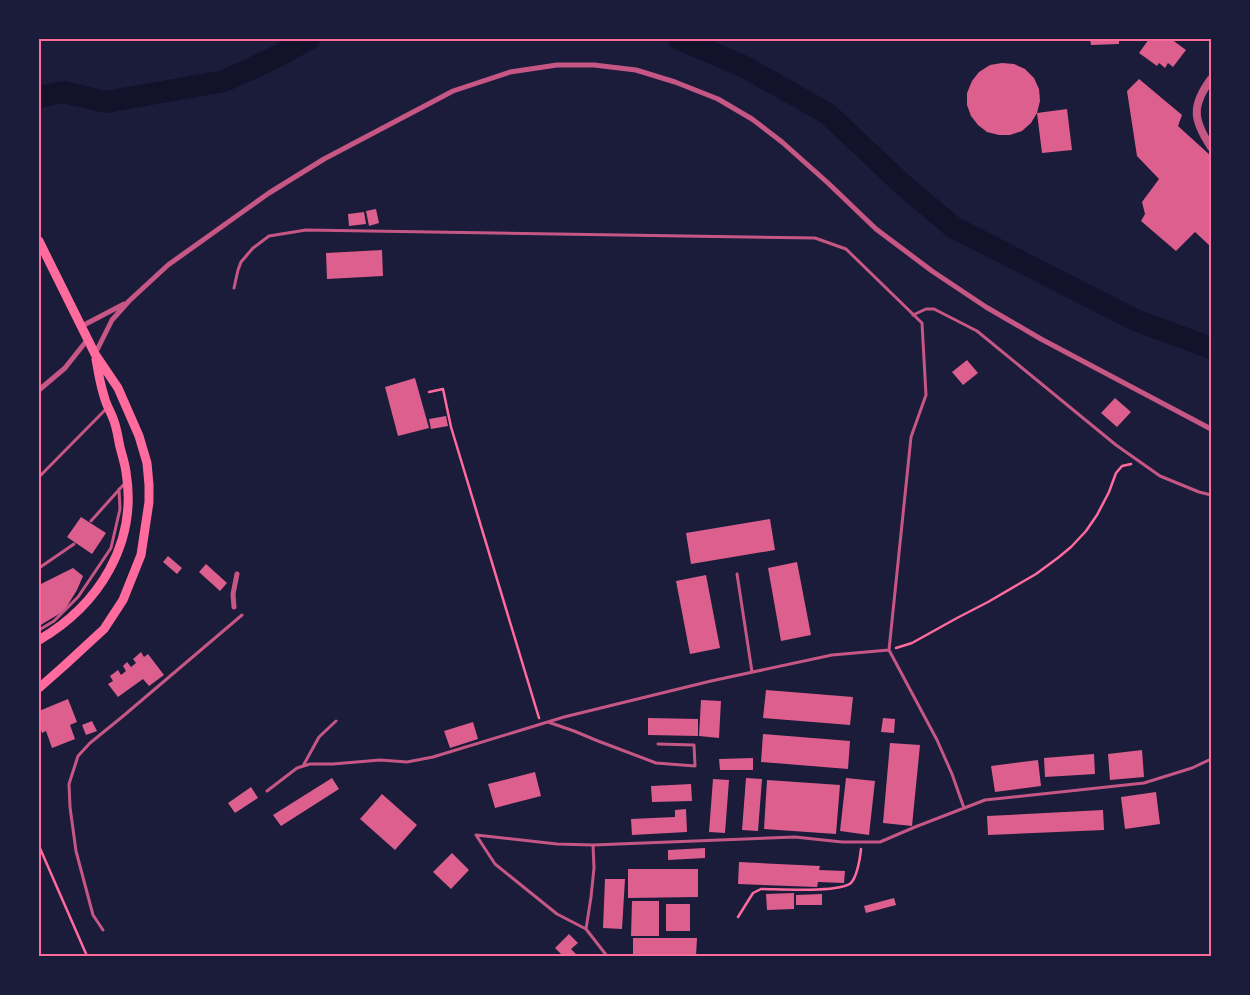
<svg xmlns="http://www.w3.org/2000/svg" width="1250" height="995" font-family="'Titillium Web',sans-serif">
<rect width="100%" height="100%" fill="#1b1b3a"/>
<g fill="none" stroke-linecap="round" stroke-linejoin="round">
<path stroke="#12122b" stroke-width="22" d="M679,39L745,67L828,114L900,182L953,227L1135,320L1211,348
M39,97L63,92L106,102L224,81L270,60L309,39"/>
</g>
<path fill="#dd5f8e" d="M1090,39H1119V44L1091,45Z
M1149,39H1171L1186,50L1173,67L1168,63L1165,68L1159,63L1157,66L1139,53Z
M1002,63L1014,64L1025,69L1034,78L1039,89L1040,101L1037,113L1067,109L1072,150L1042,153L1037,113L1031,123L1022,131L1010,135H999L987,132L978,125L971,116L967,105V93L972,81L979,72L990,65Z
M1139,79L1182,115L1178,126L1211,156V242L1209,245L1195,232L1176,251L1141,221L1145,214L1142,202L1159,179L1137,156L1127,91Z
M376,209L379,223L369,226L366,211Z
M364,212L366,224L349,226L348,214Z
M382,250L383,276L327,279L326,253Z
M967,360L978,373L963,385L952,372Z
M415,378L429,428L398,436L385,387Z
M1115,398L1131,412L1117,427L1101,413Z
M446,416L448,426L431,429L429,419Z
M81,517L106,533L92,554L67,537Z
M770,519L775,550L691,564L686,533Z
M168,556L182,568L177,574L163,562Z
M797,562L811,635L781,641L768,568Z
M206,564L227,583L220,591L199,572Z
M73,568L83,576L77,590L64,611L39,626V585Z
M706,575L720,648L690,654L676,581Z
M141,652L144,657L148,654L164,675L149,686L143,679L118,697L108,684L113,681L110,676L118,670L121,675L126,671L123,666L127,662L131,667L136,663L133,659Z
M766,690L853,697L850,725L763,718Z
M68,699L77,722L70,725L75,739L52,748L46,731L42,733L39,724V711Z
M701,700L721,701L719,738L699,736Z
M648,718L698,719V736L648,735Z
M883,718L895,719L894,733L881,732Z
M92,721L97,731L86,735L82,725Z
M473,722L478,739L450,748L444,731Z
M763,734L850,741L848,769L761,762Z
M890,743L920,745L912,826L883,823Z
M1142,750L1144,777L1110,780L1108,754Z
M1094,754L1095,774L1045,777L1044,758Z
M753,758V770H720L719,759Z
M1038,760L1041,786L995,792L991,766Z
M535,772L541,796L495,808L488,784Z
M332,778L339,789L281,826L273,815Z
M746,778L762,779L758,831L742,830Z
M846,778L875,781L869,835L840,831Z
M713,779L729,780L725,833L709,832Z
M767,780L840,785L836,834L764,829Z
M691,784L692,801L652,802L651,786Z
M251,787L258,798L235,813L228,803Z
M1156,792L1160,824L1125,829L1121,797Z
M382,794L417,825L395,850L360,819Z
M686,809L687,832L632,835L631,819L675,817V810Z
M1103,810L1104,830L988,835L987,816Z
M705,848V858L668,860V850Z
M452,853L469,870L451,889L433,872Z
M739,862L820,866L819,870L845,871L844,883L818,882L817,887L738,884Z
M628,869H698V897L628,898Z
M605,879H625L622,929L603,928Z
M794,893V909L767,910L766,894Z
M822,894V905H796V895Z
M894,898L896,905L866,913L864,906Z
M632,901H659V936H631Z
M666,904H690V931H666Z
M569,934L578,943L571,949L577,955L575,956H563L555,948Z
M633,938H697L696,956H633Z"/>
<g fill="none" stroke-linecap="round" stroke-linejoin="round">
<path stroke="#ff6b9d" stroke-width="2.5" d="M429,392L443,389L451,427L539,718
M896,648L912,643L957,618L988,602L1036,574L1059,557L1071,547L1086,531L1097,515L1109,492L1116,473L1122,466L1131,464
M39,846L87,956
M738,917L753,893L761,889C778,889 839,893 851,883C857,876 860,858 861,849"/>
<path stroke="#c65784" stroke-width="3" d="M234,288L238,270L241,262L253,248L269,236L306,230L815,238L846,249L922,323L926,395L911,437L889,650L832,655L711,681L564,717L433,757L407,762L380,760L333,764H310L297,768L267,791
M913,315L926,309H934L977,331L1116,445L1160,476L1199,492L1211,495
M39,477L107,408
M91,521L125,483
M39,568L74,544
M737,574L752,672
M39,630L54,621L78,597L111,548L120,509L119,489
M889,650L937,740L952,774L964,808
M548,722L574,731L598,741L656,763L695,766L694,745L658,744
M303,766L319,737L336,721
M476,835L557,844L593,845L795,837L842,842H880L915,827L985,800L1144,783L1192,768L1211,759
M476,835L495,864L557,914L586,929L607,956
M586,929L591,897L594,868L593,845
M103,930L93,915L76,851L70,807L69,784L78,756L90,743L122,717L242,615"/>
<path stroke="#c65784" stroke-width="5" d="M82,326L124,304
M95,354L112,320L129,301L168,265L269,193L324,159L453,91L510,72L557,65H594L636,70L675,82L718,99L752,119L782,142L828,183L876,229L932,271L986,307L1041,339L1211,429
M39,390L65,368L88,339
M234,607L233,594L237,574"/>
<path stroke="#c65784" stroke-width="8" d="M1211,79C1191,106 1193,120 1211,147"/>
<path stroke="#ff6b9d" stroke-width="9" d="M39,241L95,354L118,388L139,436L147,463L149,485V502L141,555L123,600L104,629L65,665L39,688
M39,640C99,605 138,543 126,472C125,464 122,455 120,447C118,438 117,429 114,421C111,412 106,405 104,396C100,384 98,371 96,359"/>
</g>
<rect width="1250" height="995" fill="none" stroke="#1b1b3a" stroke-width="80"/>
<rect x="40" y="40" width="1170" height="915" fill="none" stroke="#ff6b9d" stroke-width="2"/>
</svg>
